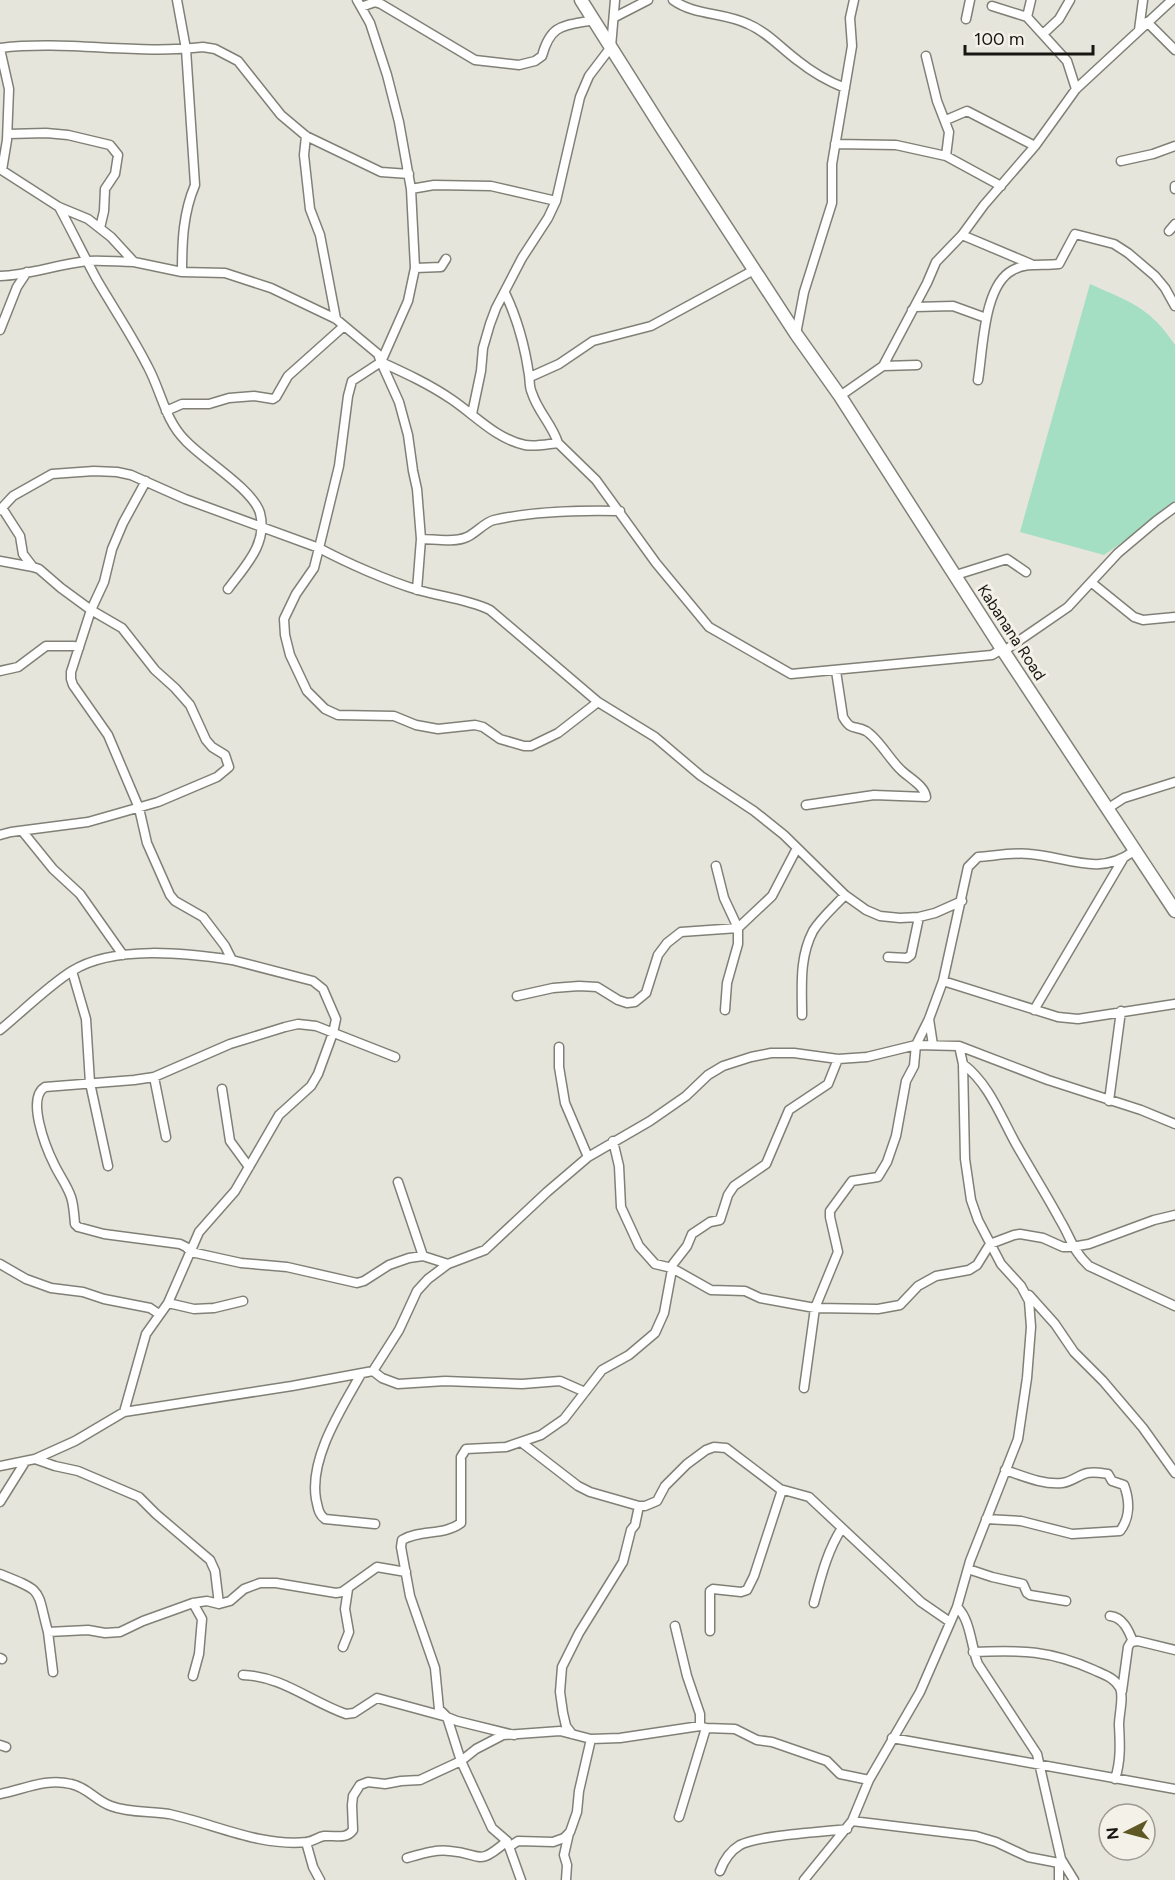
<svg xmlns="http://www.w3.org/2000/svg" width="1175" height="1880" font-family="Figtree,sans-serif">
<rect width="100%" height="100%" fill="#e6e5db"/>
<path fill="#a4dec3" d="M1090,284C1130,302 1150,307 1175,345V505L1104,555L1020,532Z"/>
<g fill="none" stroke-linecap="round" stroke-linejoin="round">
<defs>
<path id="street" d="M177,0L186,49L195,185C183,213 182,242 182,272
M357,0L370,23L387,75L399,122L411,189L415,268L408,301L381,362L399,402L408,435L413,471L417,489L421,539L417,590
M673,0C695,16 724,12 748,24C767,32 781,48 797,60C812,72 827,81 845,88
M992,6L1027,17L1067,61L1076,89
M361,7L375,2L381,4L475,60L519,65L535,61L542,56C551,23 564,26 594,20
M615,17L648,0
M1027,17L1031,0
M966,19L970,0
M1147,22L1175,50
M1139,30L1143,0
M1043,34L1059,19L1070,0
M0,48C67,40 136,55 203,47L215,49L238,61L281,115L306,136L381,172L409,174
M0,49L9,89L7,140L2,170
M926,56L937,101L949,132L946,156
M946,120L967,111L1035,146
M8,134L46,133L68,135L110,145L118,155L115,174L105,189L104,211L100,228
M306,136L304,155L310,209L320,235L336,319
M835,144L896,145L946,156L1001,186
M1121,161L1153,154L1175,146
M0,169L59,207L88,219L111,237L134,262L182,272L225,273L271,288L336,319L378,354L381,362C405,373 429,384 451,399C475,415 496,439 525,445C535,447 548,444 558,443L596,480L656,563L709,627L791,674L992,655L1002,649
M1175,186V189
M411,189L434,185L491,186L556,201
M59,207C72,231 84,256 97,280C114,309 133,337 148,367C161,391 165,420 185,440C202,459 253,489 260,513C268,544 245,566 228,589
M1169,231L1175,224
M962,235L1031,264
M415,268L441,267L446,259
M0,276C29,275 58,264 88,261C103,260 119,262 134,262
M505,293C517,318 525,347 529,375C530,381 529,387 532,393C538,412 552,424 558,443
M912,310L915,307L953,306L986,318
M0,330L17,287L27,272
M796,334L804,292L832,203V164L852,46L850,18L854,0
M381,362L352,381L348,396L339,466L319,548L314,568L296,594L284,619L285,635L290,655L307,691L325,709L338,715L394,716L416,725L438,729L475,725L483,727L500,739L524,746H531L558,733L598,702
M883,366L917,365
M530,377L559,364L593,341L651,326L754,270
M978,380C983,351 983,285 1013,270C1027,262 1043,266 1059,264L1075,234L1114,244L1128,253L1155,276L1165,288L1175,306
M840,396L883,366L927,283L936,262L962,235L984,205L1035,146L1076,89L1172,0
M166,411L182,404H209L229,398L254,396L273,399L276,397L288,376L344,326
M472,414L481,371L483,348L490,324L496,308L522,258L548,218L556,201L580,97L589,76L611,47L615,0
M0,510L13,496L52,474L94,471L117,472L131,475L185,499L319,548C347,563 388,581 418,590C442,597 467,599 490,610L598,702L655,737L701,776L754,811L784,835L845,895L866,910L880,916L900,918L919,917L935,913L962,901
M421,539C434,539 455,543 467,537C476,533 485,522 494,520C534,511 579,510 620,511
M0,561L33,567
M956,575L1007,559L1026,572
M1092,583L1134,617L1143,620L1175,617
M1004,651L1068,607L1118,553L1156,521L1175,507
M0,671L18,667L46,646H74L79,648
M806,805L874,795L926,797C925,786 909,778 901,770C890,760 878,738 866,731C854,725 851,731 843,717L836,671
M1107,809L1124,798L1175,782
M23,832L53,869L80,894L123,955
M0,835L11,832L88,822L158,802L217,777L229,767L225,755L212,747L206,740L190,705L175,688L155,670L122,628L91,610L61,588L39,569L33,567L23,554L20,536L2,508
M716,866L724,898L738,928V944L727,983L725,1010
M888,957L907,958L911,955L919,917
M72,971L86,1019L90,1083L108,1166
M943,981L1058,1017L1078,1019L1175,1004
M517,996L553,988L579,986L597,987L618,1000L627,1003L635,1002L646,993L658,955L667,943L681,932L738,928L772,896L797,848
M1034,1010L1123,859
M802,1015C802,986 799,958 813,931C821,918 835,906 845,895
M929,1019L933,1045
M0,1030C22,1012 48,986 72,971C113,945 186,953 232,960
M559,1047V1067L565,1103L588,1157
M395,1057L316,1026L298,1024L285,1027L230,1044L154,1077L134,1080L45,1087C26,1098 46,1148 54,1164C59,1175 67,1185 71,1197C74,1206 74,1215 75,1224L78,1227L104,1234L180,1244L186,1247L191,1252L241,1263L287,1267L357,1283L364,1281L389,1265L409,1258L423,1256L448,1264
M963,1064C989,1084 1000,1115 1016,1144C1030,1169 1046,1194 1060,1220C1071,1238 1072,1250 1089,1266L1175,1306
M154,1077L166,1137
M222,1089L230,1141L249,1167
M1109,1101L1121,1011
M613,1141L619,1166L621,1207L639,1246L655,1264L672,1268L711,1290L745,1291L760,1298L815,1308L878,1309L900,1305L918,1286L936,1276L969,1270L977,1265L990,1244L1014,1235L1020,1234L1043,1238L1063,1247H1072L1089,1244L1154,1220L1175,1215
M398,1182L423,1256
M0,1264L26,1279L51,1288L83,1292L104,1299L150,1308L159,1314
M1029,1295L1055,1324L1074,1352L1103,1381L1143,1428L1175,1473
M168,1303L194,1309L214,1308L243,1301
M373,1371L382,1378L398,1384L445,1381L522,1384L560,1381L585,1392
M361,1374C342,1408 309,1458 316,1499C318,1507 318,1514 325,1519L375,1524
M804,1388L815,1308L838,1252L830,1217V1211L852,1181L878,1177L887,1162L896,1136L906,1081L914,1066L916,1045L929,1019L943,981L968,867L978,857C994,856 1013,852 1030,854C1068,857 1099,877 1134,851
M124,1412L146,1334L168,1303L199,1232L235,1191L279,1115L311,1086L318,1074L333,1033L336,1019L323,989L313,981L232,960L225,946L203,917L175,901L170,895L147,843L139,808L108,735L73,685L71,679V672L91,610L104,582L112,549L123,523L146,481
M521,1442L578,1486L590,1492L639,1506H645L657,1501L665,1486L687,1464L706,1450L714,1447L726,1448L780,1489L809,1497L921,1602L950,1622
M35,1459L55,1466L78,1471L139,1497L156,1514L210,1560L215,1571L219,1604
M0,1466L35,1459L75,1441L124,1412L292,1386L373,1371L399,1330L417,1291L428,1279L448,1264L485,1250L547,1192L588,1157L650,1121L686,1096L708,1075L723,1066L751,1057L771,1053H794L838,1059L867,1057L916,1045L959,1046L1048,1080L1141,1110L1175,1124
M0,1502L25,1462
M986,1519L1021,1521L1072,1534L1120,1531C1130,1518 1130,1501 1124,1485L1112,1481L1108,1474C1101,1473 1091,1471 1084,1474C1076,1477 1071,1482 1062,1483C1043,1485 1023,1476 1005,1470
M968,1569L992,1577L1023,1584L1027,1593L1030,1595L1066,1601
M0,1574C45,1592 36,1588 48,1632L88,1630L105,1633L120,1632L143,1621L193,1603L207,1601L219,1604L230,1601L244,1589L260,1583H276L336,1593L342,1592L377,1567L406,1572
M193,1603L202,1619L199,1654L193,1676
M814,1603C821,1577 827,1551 842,1528
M957,1607C971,1620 971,1647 978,1664L1037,1754L1061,1859L1074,1880
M1110,1616C1123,1617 1129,1631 1133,1642
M675,1626L687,1676L700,1714V1726
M710,1631V1591L713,1589L741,1592L747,1590L754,1576L782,1490
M48,1632L53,1672
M343,1647L349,1632L345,1609L348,1589
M973,1652C1022,1650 1049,1650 1094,1670C1105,1675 1115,1678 1120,1688C1124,1697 1119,1714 1119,1725C1120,1743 1121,1761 1115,1779
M0,1658L2,1659
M243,1675C282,1676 311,1702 346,1714L354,1713L377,1698L447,1717L461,1761L492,1828L507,1841L521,1880
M1122,1691L1128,1647L1131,1642L1138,1641L1175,1650
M572,1734L566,1726L563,1713L560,1692L562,1667L579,1633L623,1562L631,1530L635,1525L639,1506
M514,1735L457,1721L447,1717L439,1709L435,1668L410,1596L401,1547L402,1540C421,1529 443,1536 461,1523V1457L466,1449L506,1447L541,1435L564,1419L602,1370L629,1355L655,1333L664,1313L673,1264L687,1246L692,1234L710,1222L720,1220L728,1195L734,1186L766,1164L789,1110L828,1084L838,1059
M892,1738L1175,1789
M0,1745L6,1747
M0,1794C25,1789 46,1778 71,1784C87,1787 96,1801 111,1806C129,1813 150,1811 169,1814C215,1824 260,1847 307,1842C314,1841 318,1837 324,1836C335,1835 346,1840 353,1830L352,1805L353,1796L360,1785L368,1782L385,1784L401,1781L420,1780L461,1761L476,1749L503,1735L560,1731L591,1739L620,1738L700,1726L706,1728L735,1729L757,1740L772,1742L827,1761L840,1774L869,1780
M679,1817L706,1728
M852,1821L976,1836L996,1842L1028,1857L1059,1863L1061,1859
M306,1842L313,1867L320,1880
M509,1847L518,1841L553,1842L564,1838L570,1832L577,1812L579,1791L591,1739
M407,1858C421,1854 436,1849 450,1851C482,1853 476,1868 507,1841
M1059,1863V1880
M720,1871C724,1860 730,1851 740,1845C760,1835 822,1832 847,1829
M566,1880L567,1865L564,1855L569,1833
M804,1880L852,1821L869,1780L920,1692L957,1607L970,1561L1018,1439L1027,1378L1031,1327L1029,1301L1021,1286L1001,1264L978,1220L971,1200L965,1159L963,1064L959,1046"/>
<path id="secondary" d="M581,0L663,130L796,334L840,396L1002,649L1175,911"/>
</defs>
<use href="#street" stroke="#818077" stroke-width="11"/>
<use href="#secondary" stroke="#818077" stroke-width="15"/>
<use href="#street" stroke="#fff" stroke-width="8"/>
<use href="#secondary" stroke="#fff" stroke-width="12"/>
</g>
<g text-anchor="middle" stroke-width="6" stroke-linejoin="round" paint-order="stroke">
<g font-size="16" fill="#171613" stroke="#f4f2e8">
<text transform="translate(1012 632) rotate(57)" y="6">Kabanana Road</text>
</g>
</g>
<g transform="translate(1127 1832) rotate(264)"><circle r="28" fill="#f4f2e8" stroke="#9c9a93" stroke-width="1.5"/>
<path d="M0-4.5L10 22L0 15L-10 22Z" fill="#5e5824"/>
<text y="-9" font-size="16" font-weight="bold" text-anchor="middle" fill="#171613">N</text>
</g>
<path d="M965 45v9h128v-9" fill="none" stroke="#171613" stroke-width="3"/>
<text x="974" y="45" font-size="18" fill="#171613" stroke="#f4f2e8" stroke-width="4.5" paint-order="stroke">100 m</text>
</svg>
